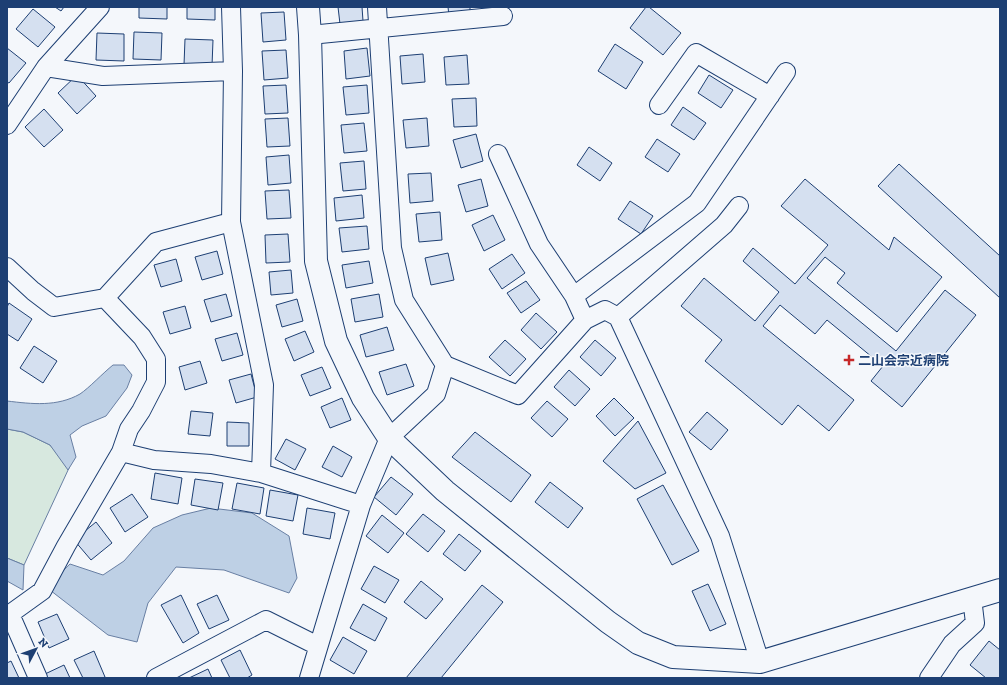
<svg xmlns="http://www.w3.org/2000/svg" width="1007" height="685" font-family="'Zilla Slab','Noto Sans JP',serif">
<rect width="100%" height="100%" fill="#f4f7fb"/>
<path fill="#d7e8df" stroke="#687fa3" d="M7,429L23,432L50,445L69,468L24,565L7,558Z"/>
<path fill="#bed0e5" stroke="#687fa3" d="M113,365H124L132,375L127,388L106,416L82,426L70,435L76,457L68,470L50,445L23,432L7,429V401C32,404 57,407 80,394C89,388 103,373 113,365Z
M211,508L252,513L289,536L297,578L289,593L224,570L176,567L148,603L137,642L108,635L46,587L70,564L103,575L124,561L153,528L182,515Z
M7,558L24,565L23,590L7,581Z"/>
<path fill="#d5e0f0" stroke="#1d3f73" d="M55,7H64L61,11Z
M139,7H167V19L139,18Z
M187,7H215V20L187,19Z
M338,7H362L363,21L340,24Z
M448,7H470V15L449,16Z
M646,7H649L681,33L663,55L630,28Z
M33,9L55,27L38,47L16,29Z
M284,12L286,40L263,42L261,13Z
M134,32L162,33L161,60L133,59Z
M97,33L124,34V61L96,60Z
M185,39L213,40L212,66L184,65Z
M615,44L643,62L626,89L598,71Z
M7,48L26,63L9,83L7,82Z
M367,48L370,76L346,79L344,51Z
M286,50L288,78L264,80L262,51Z
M423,54L425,82L402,84L400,56Z
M467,55L469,84L446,85L444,57Z
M77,75L96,96L77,114L58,93Z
M709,75L733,90L721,108L698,93Z
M286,85L288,113L265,114L263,86Z
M367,85L369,113L346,115L343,87Z
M476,98L477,126L454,127L452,99Z
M683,107L706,123L694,140L671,125Z
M44,109L63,130L44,147L25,127Z
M288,118L290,146L267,147L265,119Z
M427,118L429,146L406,148L403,120Z
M364,123L367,151L344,153L341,125Z
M476,134L483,161L461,168L453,140Z
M657,139L680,154L668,172L645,157Z
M589,147L612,163L600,181L577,165Z
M289,155L291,183L268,185L266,157Z
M364,161L366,189L343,191L340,163Z
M899,164L1000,256V298L878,186Z
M431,173L433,201L410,203L408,174Z
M481,179L488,206L466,212L458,185Z
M805,179L889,250L894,237L942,277L897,332L837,283L845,273L825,257L807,278L896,351L945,290L976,315L902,407L871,381L883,366L827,320L815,334L780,305L763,326L854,400L829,431L798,405L782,425L705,361L722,340L681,306L704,278L755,321L779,292L743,261L753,248L795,284L828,245L781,206Z
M289,190L291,218L267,219L265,191Z
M362,195L364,218L336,221L334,198Z
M630,201L653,216L641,234L618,219Z
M440,212L442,240L419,242L416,214Z
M493,215L505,240L484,251L472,225Z
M367,226L369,249L342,252L339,228Z
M288,234L290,262L266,263L265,235Z
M217,251L223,274L202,280L195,257Z
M448,253L454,280L431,285L425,258Z
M512,254L525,273L502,289L489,269Z
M176,259L182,281L161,287L154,265Z
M369,261L373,283L346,288L342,265Z
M291,270L293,293L271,295L269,272Z
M526,281L540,300L521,313L507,293Z
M226,294L232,316L211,322L204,300Z
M379,294L383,317L355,322L351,299Z
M297,299L303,321L282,327L276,305Z
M9,303L32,319L18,341L7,334V307Z
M185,306L191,328L170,334L163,312Z
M536,313L557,332L541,349L521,330Z
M387,327L394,350L366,357L360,335Z
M305,331L314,352L294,361L285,339Z
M237,333L243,355L222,361L215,339Z
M505,340L526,359L510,376L489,357Z
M595,340L616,358L601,376L580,357Z
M34,346L57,361L43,383L20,368Z
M200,361L207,383L185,390L179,367Z
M406,364L414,386L387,395L379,372Z
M322,367L331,388L310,396L301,375Z
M569,370L590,389L575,406L554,387Z
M251,374L257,397L236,403L229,380Z
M342,398L351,420L330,428L321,407Z
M614,398L634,418L615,436L596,416Z
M547,401L568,419L552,437L531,418Z
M191,411L213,413L210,436L188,434Z
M707,412L728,430L711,450L689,432Z
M638,421L666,473L635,489L603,461Z
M227,422L249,423V446H227Z
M475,432L531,475L511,502L452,457Z
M286,439L306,449L295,470L275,459Z
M333,446L352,457L342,477L322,467Z
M155,473L182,478L178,504L151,499Z
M391,477L413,494L396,515L374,497Z
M195,479L223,483L218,510L191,505Z
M550,482L583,508L568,528L535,502Z
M237,483L264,488L260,514L232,509Z
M663,485L699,551L672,565L637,499Z
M270,490L298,495L293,521L266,516Z
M132,494L148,517L125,532L110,508Z
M307,508L335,513L330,539L303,534Z
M423,514L445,531L428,552L406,534Z
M382,515L404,533L388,553L366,536Z
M96,522L112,543L91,560L74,540Z
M459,534L481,551L465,571L443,554Z
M374,566L399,580L385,603L361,589Z
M421,581L443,599L426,619L404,602Z
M708,584L726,624L710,631L692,591Z
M482,585L503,602L441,678H406Z
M181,595L199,633L183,643L161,605Z
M217,595L229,620L209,629L197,604Z
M363,604L387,618L375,641L350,628Z
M57,614L69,639L49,648L38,622Z
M343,637L367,651L354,674L330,660Z
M989,641L1000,650V678H986L970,665Z
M240,650L252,675L247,678H230L221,660Z
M94,651L105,677L102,678H83L74,660Z
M11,661L19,678H7V663Z
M64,665L70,678H47L45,674Z
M208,669L212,678H189Z"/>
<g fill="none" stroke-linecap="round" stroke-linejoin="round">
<defs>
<path id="street" d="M231,7L233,71L231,222L264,385L261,473
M377,7L392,248L404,300L445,365L518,395L585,320
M310,35L503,16
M46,67L103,76L233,71
M659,105L696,53L770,96
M7,125L46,67L100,7
M498,154L539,244L574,296L585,320L605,310L618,317L720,536L760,662
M7,267L33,291L54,307L105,298L142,337L156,359V382L141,411L129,429L121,452L154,460L211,464L261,473L361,505
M574,296L697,203L786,72
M105,298L156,242L231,222
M618,317L724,225L739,206
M7,614H10L38,678
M10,614L42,591L66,546L121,452
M156,678L266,620L318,646
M309,678L361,505L389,438L436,394L445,365
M929,678L952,644L975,623L972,598"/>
<path id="secondary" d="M308,7L310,35L316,261L336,341L363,398L389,438L445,491L608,622L638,643L673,657L760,662L1000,590"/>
</defs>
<use href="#street" stroke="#1d3f73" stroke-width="20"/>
<use href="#secondary" stroke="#1d3f73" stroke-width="24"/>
<use href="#street" stroke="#f4f7fb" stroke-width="18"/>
<use href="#secondary" stroke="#f4f7fb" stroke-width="22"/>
</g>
<path fill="#c62828" stroke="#f4f7fb" stroke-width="1.5" d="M847 354h4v4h4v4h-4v4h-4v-4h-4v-4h4z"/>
<g text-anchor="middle" stroke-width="3" stroke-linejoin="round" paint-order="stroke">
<g font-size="13" font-weight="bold" fill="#1d3f73" stroke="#f4f7fb" text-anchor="start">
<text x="858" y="365">二山会宗近病院</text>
</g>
</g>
<rect width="1007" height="685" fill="none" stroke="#1d3f73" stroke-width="16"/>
<g transform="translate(36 649) rotate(49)" stroke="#f4f7fb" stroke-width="3" paint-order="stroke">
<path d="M0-3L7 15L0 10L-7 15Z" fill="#1d3f73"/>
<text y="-6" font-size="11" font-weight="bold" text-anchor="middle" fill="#1d3f73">N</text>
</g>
</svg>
